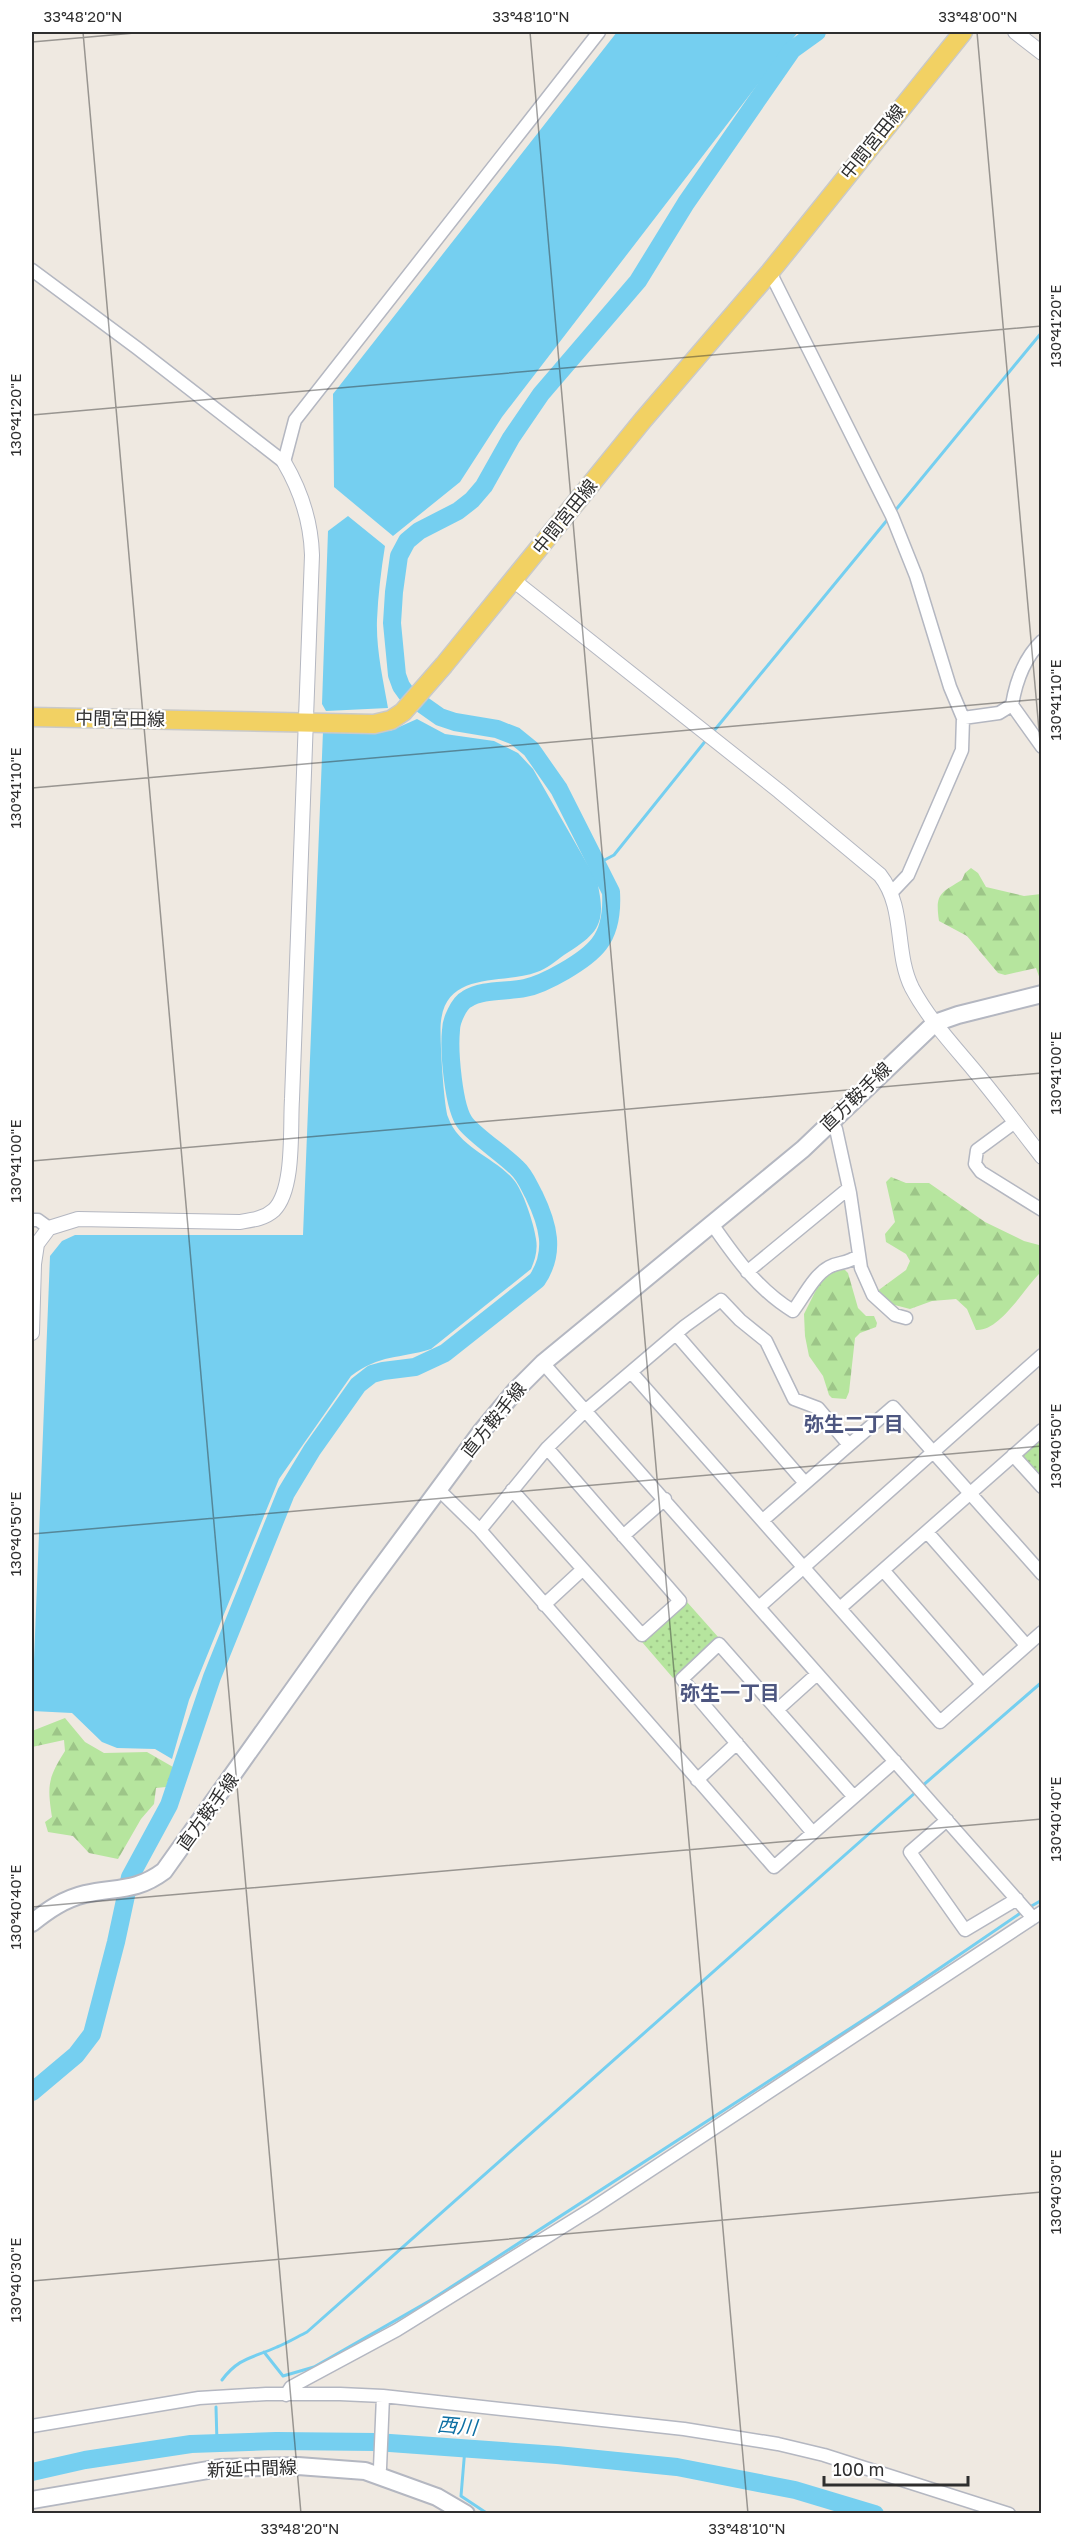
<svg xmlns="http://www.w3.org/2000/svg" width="1073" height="2545" font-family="'Golos Text','Noto Sans JP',sans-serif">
<defs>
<pattern id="forest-firs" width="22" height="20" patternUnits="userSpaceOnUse" patternTransform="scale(1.5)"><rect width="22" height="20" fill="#b6e59e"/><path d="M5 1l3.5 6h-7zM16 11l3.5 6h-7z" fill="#9dc588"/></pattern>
<pattern id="park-dots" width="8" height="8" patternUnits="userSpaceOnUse" patternTransform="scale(1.5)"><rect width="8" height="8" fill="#b6e59e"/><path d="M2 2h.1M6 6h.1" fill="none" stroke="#9dc588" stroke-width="1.8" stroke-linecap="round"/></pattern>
</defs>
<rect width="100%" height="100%" fill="#efe9e1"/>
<path fill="url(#forest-firs)" d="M971,868L978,873L986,887L1024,896L1041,894V982L1036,968L1005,975L998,973L967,936L939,921C935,894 940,893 962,880L965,873Z
M891,1177L906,1183H929L985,1222L1024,1241L1039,1245L1041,1248V1272C1024,1288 1000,1332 976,1330L967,1309L956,1299L932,1301L910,1309L887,1303L876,1292L906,1270L910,1261L906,1254L886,1242L885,1234L895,1222L886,1182Z
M833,1268L845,1270L848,1273L858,1308L866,1316H874L877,1323L876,1327L860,1333L855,1338L849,1392L846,1399L832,1398L829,1395L823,1376L809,1356L805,1336L804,1314L826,1270Z
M65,1718L85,1742L104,1753L147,1752L173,1767L166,1787L156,1788L154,1804L141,1819L118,1859L89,1853L73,1836L48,1832L45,1822L52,1817C47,1785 48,1778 65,1751L64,1740L32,1747V1731Z"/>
<path fill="url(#park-dots)" d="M1041,1438V1479L1021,1456Z
M687,1602L719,1638L673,1678L642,1642Z"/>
<path fill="#75cff0" d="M617,32H798L502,417L460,482L393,536L334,487L333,394Z
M348,516L385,546C381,571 378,595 377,620C376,649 383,679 388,708L326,711L322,704L328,531Z
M417,719L445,734L494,741L518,753L533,769L597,881C607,924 599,933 564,955C556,961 546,969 537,972C503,985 447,970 441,1021C439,1033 444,1107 448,1117C459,1148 494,1157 513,1179C523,1190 534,1224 536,1239C538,1250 535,1260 531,1269L431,1349C399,1359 380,1354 351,1376L279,1479L189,1700L172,1759L155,1749L117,1748L102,1742L72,1713L32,1711L50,1256L62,1241L75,1235H303L323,731H390Z"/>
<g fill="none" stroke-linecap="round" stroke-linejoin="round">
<path stroke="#75cff0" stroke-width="3" d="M894,512L1042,332
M713,732L888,519
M597,864L614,855L707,739
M921,1787L1042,1682
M1028,1908L1042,1900
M264,2352L283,2376L314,2367L431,2300L877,2011L1022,1912
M222,2380C239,2357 253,2358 277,2347C287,2343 297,2337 307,2332L916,1792
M216,2407L217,2443
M465,2448L461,2496L488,2514"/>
<path stroke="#75cff0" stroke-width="18" d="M32,2092L76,2055L92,2034L116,1942L130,1877L169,1805L212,1677L286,1493L312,1450L358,1385L372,1374L383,1371L415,1367L445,1353L537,1280C556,1252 548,1224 534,1195C529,1186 525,1175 517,1168C503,1154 478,1138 466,1124C453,1109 449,1050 451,1030C451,1021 459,1003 467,999C483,989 506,992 525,988C545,984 586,961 599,944C610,930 612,909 611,892L559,789L531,749L515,736L497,729L455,722L440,717L406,693L401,686L397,675L392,623L394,592L399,556L407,541L419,531L458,511L472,500L484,486L511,438L541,394L638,281L686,203L792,50L817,32
M32,2472L85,2460L191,2444L276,2441L376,2442L557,2455L677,2467L795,2490L875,2514"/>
<defs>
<path id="minor" d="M32,270L137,348L284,462
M770,272L892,516L916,576L950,687L963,718L962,750L908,875L891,893
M284,462L295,420L599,32
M1042,641C1024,658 1016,681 1012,705L1042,747
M963,718L999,713L1012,705
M1015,1122L977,1150L975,1164L981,1172L1042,1210
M829,1123L836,1129L850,1193L861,1268L873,1295L895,1315L906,1318
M32,1220H38L49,1228
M712,1224C735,1257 758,1290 793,1311C803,1298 814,1275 829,1267C840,1261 846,1265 859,1255
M747,1272L849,1188
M676,1334L805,1483
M543,1363L1033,1918
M631,1372L940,1722L1042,1632
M1013,1455L1042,1487
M439,1490L480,1530L774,1867L895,1761
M512,1490L642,1635L680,1601L547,1448
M763,1520L849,1445
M480,1530L547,1448L585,1411L685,1326L721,1300L740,1320L766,1341L794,1399L818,1408L849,1445L893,1407L1042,1574
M927,1532L1026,1645
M623,1536L665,1499
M883,1570L982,1684
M544,1605L583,1569
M759,1607L1042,1355
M840,1608L1042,1430
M777,1710L817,1674
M697,1780L737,1743
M947,1820L910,1852L965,1930L1017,1899
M813,1833L682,1679L719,1644L854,1797
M286,2395L291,2387L397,2330L593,2208L1042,1912
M32,2426L199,2398L266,2394H340L383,2396L684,2429L778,2444L824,2455L1009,2514
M378,2475L380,2468L383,2396"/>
<path id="tertiary" d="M1015,32L1042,53
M513,580L779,791L880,875C906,908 894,952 912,988C928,1018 952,1044 973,1069C997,1098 1019,1127 1042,1157
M32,1333L34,1264L37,1244L49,1228L78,1219L239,1222C251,1220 264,1219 274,1210C295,1189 290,1127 292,1099L312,555C311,522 301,491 284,462"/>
<path id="secondary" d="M32,1923C48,1910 64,1899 85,1894C116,1887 136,1892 164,1871L362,1593L481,1432L516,1390L543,1363L803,1149L935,1023L958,1015L1042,994
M32,2500L220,2468L298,2466L365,2471L437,2497L466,2514"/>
<path id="primary" d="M32,717L374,724L391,720L403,712L444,665L643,420L770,272L963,32"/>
</defs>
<use href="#minor" stroke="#b4b7c1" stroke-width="15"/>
<use href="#tertiary" stroke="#b4b7c1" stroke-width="16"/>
<use href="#secondary" stroke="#b4b7c1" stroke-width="20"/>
<use href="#primary" stroke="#c9c9c9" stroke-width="21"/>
<use href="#minor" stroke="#fff" stroke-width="12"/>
<use href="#tertiary" stroke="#fff" stroke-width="14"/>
<use href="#secondary" stroke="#fff" stroke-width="16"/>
<use href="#primary" stroke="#f2d163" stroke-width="18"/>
</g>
<path fill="none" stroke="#2e2e2e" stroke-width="1.5" stroke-opacity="0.45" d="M83,32L301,2514M530,32L748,2514M977,32L1042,764M32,42L146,32M32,415L1042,326M32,788L1042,699M32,1161L1042,1073M32,1534L1042,1446M32,1907L1042,1819M32,2281L1042,2192"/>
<g text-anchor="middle" stroke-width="4.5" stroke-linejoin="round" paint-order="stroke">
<g font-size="18" fill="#2e2e2e" stroke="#fff">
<text transform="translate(873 142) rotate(-51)" y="6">中間宮田線</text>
<text transform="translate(565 517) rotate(-51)" y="6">中間宮田線</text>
<text transform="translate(120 719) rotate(1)" y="6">中間宮田線</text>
<text transform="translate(856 1097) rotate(-44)" y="6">直方鞍手線</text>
<text transform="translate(494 1420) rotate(-51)" y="6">直方鞍手線</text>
<text transform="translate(208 1812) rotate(-54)" y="6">直方鞍手線</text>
<text transform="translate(252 2469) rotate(-2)" y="6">新延中間線</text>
</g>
<g font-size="20" font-weight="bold" fill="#4d5680" stroke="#fff">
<text x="854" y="1431">弥生二丁目</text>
<text x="730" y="1700">弥生一丁目</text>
</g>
<g font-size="20" font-style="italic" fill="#0d6fa3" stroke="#fff">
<text transform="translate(457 2426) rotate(5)" y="7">西川</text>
</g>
</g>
<rect width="1073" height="2545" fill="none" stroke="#ffffff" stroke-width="66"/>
<path d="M824 2476v9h144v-9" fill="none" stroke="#2e2e2e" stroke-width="3"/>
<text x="833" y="2476" font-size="18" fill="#2e2e2e" stroke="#ffffff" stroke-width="4.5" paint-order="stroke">100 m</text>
<rect x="33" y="33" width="1007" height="2479" fill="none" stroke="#2e2e2e" stroke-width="2"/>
<g font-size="15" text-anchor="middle" fill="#2e2e2e">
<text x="83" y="22">33°48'20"N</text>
<text x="531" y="22">33°48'10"N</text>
<text x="978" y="22">33°48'00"N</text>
<text transform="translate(1056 326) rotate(-90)" y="5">130°41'20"E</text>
<text transform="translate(16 415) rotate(-90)" y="5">130°41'20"E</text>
<text transform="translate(1056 700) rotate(-90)" y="5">130°41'10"E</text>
<text transform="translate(16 788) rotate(-90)" y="5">130°41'10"E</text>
<text transform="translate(1056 1073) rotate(-90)" y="5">130°41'00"E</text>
<text transform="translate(16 1161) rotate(-90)" y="5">130°41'00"E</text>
<text transform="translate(1056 1446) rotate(-90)" y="5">130°40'50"E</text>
<text transform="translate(16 1534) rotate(-90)" y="5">130°40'50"E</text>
<text transform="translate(1056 1819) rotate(-90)" y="5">130°40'40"E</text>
<text transform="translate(16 1907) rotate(-90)" y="5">130°40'40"E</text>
<text transform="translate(1056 2192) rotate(-90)" y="5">130°40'30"E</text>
<text transform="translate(16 2280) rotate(-90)" y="5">130°40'30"E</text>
<text x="300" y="2534">33°48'20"N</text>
<text x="747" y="2534">33°48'10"N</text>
</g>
</svg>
